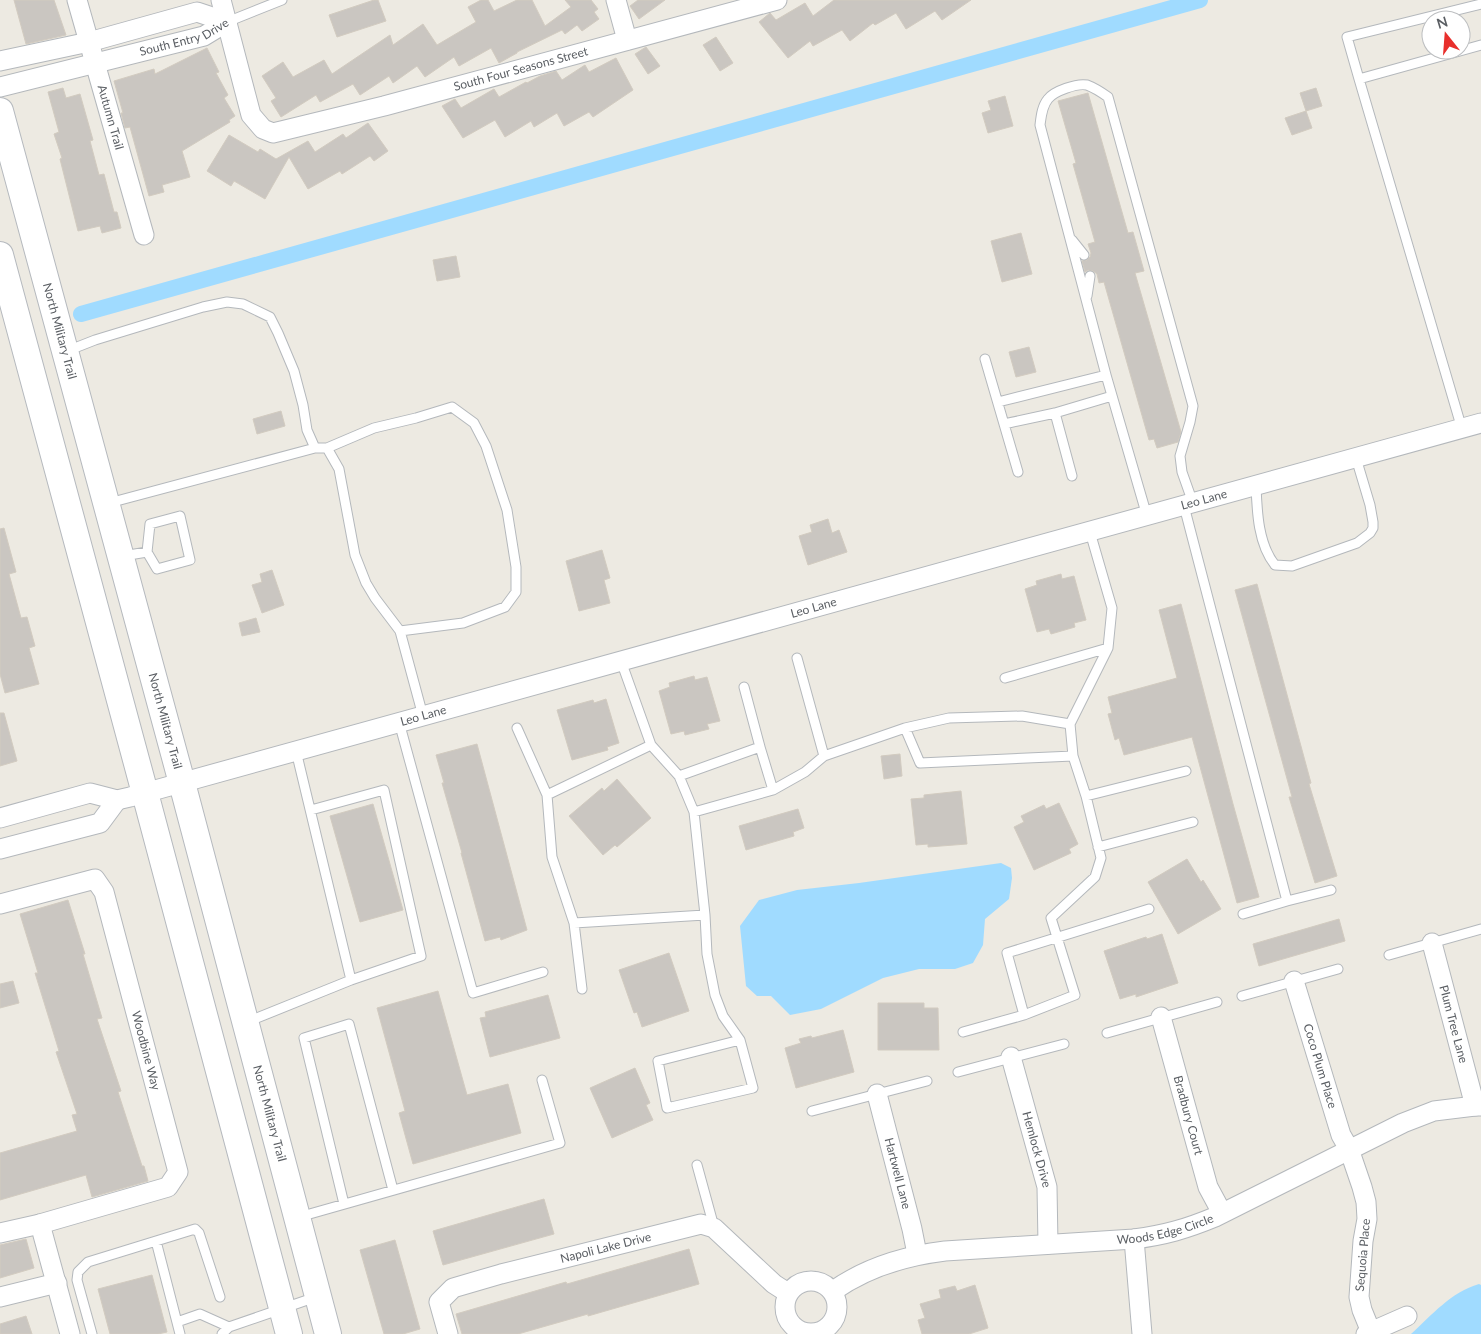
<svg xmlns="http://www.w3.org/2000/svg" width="1481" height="1334" font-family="Lato,sans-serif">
<rect width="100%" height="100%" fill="#edeae2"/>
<path fill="#a0dbff" d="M1001,863L1011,868L1012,878L1009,899L985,919L983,945L973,963L955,969H919L883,978L821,1009L790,1015L771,996H757L746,986L740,926L759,900L797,890L859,883Z
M1479,1284L1481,1285V1334H1411C1432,1315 1451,1292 1479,1284Z"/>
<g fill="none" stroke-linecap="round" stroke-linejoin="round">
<path stroke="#a0dbff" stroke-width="16" d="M81,314L1200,0"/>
</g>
<path fill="#cac6c1" stroke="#d2cbc0" d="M14,0H54L66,35L26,44Z
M374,0H378L386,21L337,37L329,15Z
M481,0H488L494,11L517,0H532L545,26L571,7L565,0H591L598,9L594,12L599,19L582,31L577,25L565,34L562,30L517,52V53L499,63L491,48L459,66L454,57L425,77L417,66L393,83L389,76L360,95L353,84L320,102L316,95L281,117L271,101L276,98L262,76L283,62L293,77L324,60L332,74L390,35L393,45L423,24L437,45L476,22L468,7Z
M638,0H665L639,19L630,6Z
M834,0H971L942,20L935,11L906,29L896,13L875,25L873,23L850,41L842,30L813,46L810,41L788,58L759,22L770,13L776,20L805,3L813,16Z
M716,37L733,63L720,71L703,45Z
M646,47L660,66L648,74L635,54Z
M207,48L219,72L216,73L228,95L224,98L235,116L229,120L230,122L182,151L190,177L162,185L164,192L149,196L130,127L125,128L121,113H123L114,81L154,69L155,74Z
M616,58L633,90L593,117L589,112L564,126L557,113L534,127L531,121L505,137L495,120L463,138L442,106L455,99L461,108L494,89L499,97L526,82L527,83L540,76L556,71L562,80L585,65L589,72Z
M63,88L66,98L80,94L93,140L90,141L99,175L104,174L114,212H117L121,228L102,233L100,226L78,231L60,159L62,158L54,134L59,132L48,92Z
M1316,88L1322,106L1306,111L1300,93Z
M1088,93L1128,233L1133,232L1144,271L1135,273L1181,432L1178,442L1157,448L1154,439L1149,440L1104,282L1099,283L1097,274L1093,271L1088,270L1085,272L1082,261L1087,260L1090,257L1091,253L1088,244L1095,242L1073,164L1076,163L1058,101Z
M1005,96L1013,126L988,133L982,113L991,110L988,101Z
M1306,111L1312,128L1292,135L1285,118Z
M368,123L388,151L374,161L370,156L342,174L340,171L308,189L289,157L265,199L234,181L231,186L207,171L229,135L258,152L260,149L276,159L308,141L315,152L343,134L346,138Z
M1021,233L1032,274L1002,282L991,241Z
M456,256L460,277L437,281L433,260Z
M1029,347L1036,372L1016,377L1009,352Z
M281,411L285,426L257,434L253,419Z
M828,519L832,533L839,530L847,552L808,565L799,536L812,532L810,525Z
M4,528L16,572L9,574L21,618L27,617L35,646L29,648L39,684L5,693L0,674V529Z
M602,550L610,578L604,580L610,603L579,611L566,561Z
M272,570L284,605L262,613L252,585L262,582L260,574Z
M1061,574L1062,579L1074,576L1086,620L1074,623L1075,627L1051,634L1049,629L1037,632L1025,589L1037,585L1036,581Z
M1257,584L1311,783L1309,784L1337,876L1315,883L1289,797H1292L1235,590Z
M1181,604L1233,804L1259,897L1237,903L1192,737L1124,755L1119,738L1115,740L1108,714L1112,713L1108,697L1177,678L1159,610Z
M256,618L260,632L242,636L239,623Z
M694,676L695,680L707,677L720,721L707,724L709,729L685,735L684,731L671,734L659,691L670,687L669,683Z
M606,699L619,743L607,747L608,750L572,760L557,710L593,700L594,703Z
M0,713H4L17,761L0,766Z
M477,744L527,930L501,940L500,937L485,941L461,853H462L442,783H444L436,755Z
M900,754L902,776L884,779L881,756Z
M617,779L651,818L617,847L615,845L603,855L569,816L602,788L604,791Z
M961,791L967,844L928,847V844L916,845L911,799L924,798V795Z
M1059,803L1078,844L1069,849L1071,853L1034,870L1014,827L1024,822L1021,816L1044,805L1046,809Z
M373,804L403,910L360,922L330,816Z
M798,809L804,828L793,832L794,836L746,850L739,826Z
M1187,859L1201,882L1203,880L1221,909L1178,934L1148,882Z
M68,900L85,954H83L102,1018L97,1019L121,1091L118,1092L142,1166H144L148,1181L92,1197L86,1175L0,1200V1153L77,1131L72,1115L77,1114L56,1052L59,1051L35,973H38L20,914Z
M1339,919L1345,941L1259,966L1253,944Z
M1162,934L1178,983L1136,997V994L1120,999L1104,951L1146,937L1147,939Z
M669,953L689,1011L642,1027L637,1012L634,1013L619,970Z
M13,981L19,1003L0,1008V984Z
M438,991L467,1095L508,1084L521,1133L413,1164L399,1113L405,1111L377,1008Z
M548,995L560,1038L490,1057L480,1018L486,1017L485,1012Z
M878,1003H924V1008H938L939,1050H878Z
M843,1030L854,1072L796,1088L785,1048L801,1043L799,1039L811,1036L812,1038Z
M635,1068L650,1103L646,1105L653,1120L612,1138L590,1088Z
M544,1199L554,1234L443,1265L433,1231Z
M26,1239L34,1268L0,1278V1245Z
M395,1240L420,1329L403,1334H384L360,1250Z
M689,1249L699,1284L588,1316V1314L518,1334H462L456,1314L566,1282L567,1284Z
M152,1275L167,1332L158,1334H110L98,1289Z
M975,1285L988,1328L969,1334H922L918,1320L925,1318L920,1304L941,1298L939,1290L955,1286L957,1291Z
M26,1316L32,1334H0V1324Z"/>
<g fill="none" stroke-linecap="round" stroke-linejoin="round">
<defs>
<path id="service" d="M227,22L282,0
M1359,79L1347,37L1481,4
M1072,240L1084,255
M1087,296L1090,276
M67,351L95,340L203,307L227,302L243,304L270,317L278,333L294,371L303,405L307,430L315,448
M985,359L1018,472
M1106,375L1040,125C1041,117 1042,106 1048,99C1054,91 1077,83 1087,85C1095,88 1101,92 1108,97L1193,406L1190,422L1180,456L1182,472L1193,503
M998,402L1106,375L1147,516
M1055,413L1072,476
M1004,424L1055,413L1112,396
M1462,429L1359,79L1481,45
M327,448L374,428L416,418L452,407L474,423L486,446L507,510L516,567V592L505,607L463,623L400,631
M1256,486C1257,511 1258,544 1275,565L1292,566L1357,543L1370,533L1373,528V522L1370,505L1356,458
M109,503L315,448H327L339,469L355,555L366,583L375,598L400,631L423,716
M1184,506L1287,901L1243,914
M1090,532L1112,608L1108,648
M123,556L147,552L157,569L190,560L180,516L150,524L147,552
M399,722L473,993L543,972
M1070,724L1073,756L1086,796L1186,771
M517,728L547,795L651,745L621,661
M905,728L920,763L1073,756
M760,747L773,790
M824,756L905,728L949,718L1022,716L1070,724L1108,648L1005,678
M679,776L760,747L744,687
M547,795L552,857L574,923L582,989
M311,810L384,790L421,956L351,980
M694,812L773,790L805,772L824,756L797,658
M1098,847L1193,822
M1287,901L1331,890
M705,915L707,954L715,995L723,1016L740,1040L753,1088L667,1108L658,1061L740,1040
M574,923L705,915L694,812L679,776L651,745
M1389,955L1481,929
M1242,996L1338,969
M1024,1015L1007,953L1149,909
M247,1022L351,980L296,751
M963,1032L1024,1015L1075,995L1051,918L1095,877L1101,858L1086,796
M1107,1033L1217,1002
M958,1072L1064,1044
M812,1111L927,1081
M697,1165L714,1227
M344,1204L304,1038L349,1024L393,1190
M299,1217L560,1143L542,1080
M156,1241L180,1334
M177,1322L200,1314L229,1327
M92,1334L77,1280L78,1272L88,1262L195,1229L199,1233L220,1297
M222,1334L229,1327L316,1297"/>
<g id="minor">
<path id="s1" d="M77,0L144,235"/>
<path id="s2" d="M221,0L251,115L263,129L273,133L384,106L777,0"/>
<path d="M616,0L627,40"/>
<path d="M0,61L89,42L197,12L227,22"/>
<path id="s3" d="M0,87L204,36L227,22"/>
<path id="s4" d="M0,818L90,793L117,800L130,797L1481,423"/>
<path d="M0,849L100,823L117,800"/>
<path id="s5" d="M0,904L95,879L104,892L178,1172L168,1187L40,1224L0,1233"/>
<path id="s6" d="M1432,943L1475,1106"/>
<path id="s7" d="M1294,981L1341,1135L1349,1149L1362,1187L1366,1202L1367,1219L1363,1241L1359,1297L1362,1310L1371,1332"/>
<path id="s8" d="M1161,1017L1208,1187L1222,1213"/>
<path id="s9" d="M1011,1057L1047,1187L1048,1244"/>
<path id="s10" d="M877,1094L912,1229L917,1254"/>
<path d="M40,1224L70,1334"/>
<path d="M1134,1239L1142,1334"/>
<circle cx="811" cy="1307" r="26"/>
<path id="s11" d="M833,1291C867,1267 904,1256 945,1251L1134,1239C1165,1235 1186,1229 1215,1217L1403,1123L1434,1111L1475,1106H1481"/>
<path d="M0,1297L57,1283"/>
<path id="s12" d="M448,1334L439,1302L453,1288L501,1274L701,1224L714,1228L774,1284L788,1293"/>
<path d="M1366,1334L1407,1316"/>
</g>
<g id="secondary">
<path id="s13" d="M0,111L182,783L328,1334"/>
<path d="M0,255L145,793L289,1334"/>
</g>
</defs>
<use href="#service" stroke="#b4b8bc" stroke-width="11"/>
<use href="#minor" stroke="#b4b8bc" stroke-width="21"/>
<use href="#secondary" stroke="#b5b9be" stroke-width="28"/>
<use href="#service" stroke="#fff" stroke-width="9"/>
<use href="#minor" stroke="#fff" stroke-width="19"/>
<use href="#secondary" stroke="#fff" stroke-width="26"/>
</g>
<g text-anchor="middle" stroke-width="4" stroke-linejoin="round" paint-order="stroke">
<g font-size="12" fill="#5a5e63" stroke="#fff">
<text dy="4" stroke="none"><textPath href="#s3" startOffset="191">South Entry Drive</textPath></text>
<text dy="4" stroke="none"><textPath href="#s2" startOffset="404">South Four Seasons Street</textPath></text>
<text dy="4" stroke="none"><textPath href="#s1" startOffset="122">Autumn Trail</textPath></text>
<text dy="4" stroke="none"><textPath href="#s13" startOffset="228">North Military Trail</textPath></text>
<text dy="4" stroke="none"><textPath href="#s4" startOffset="1249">Leo Lane</textPath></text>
<text dy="4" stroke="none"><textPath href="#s4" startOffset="844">Leo Lane</textPath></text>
<text dy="4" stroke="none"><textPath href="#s4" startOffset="439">Leo Lane</textPath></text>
<text dy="4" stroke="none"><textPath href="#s13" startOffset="632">North Military Trail</textPath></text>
<text dy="4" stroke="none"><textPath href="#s6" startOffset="84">Plum Tree Lane</textPath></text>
<text dy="4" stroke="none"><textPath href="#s5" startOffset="278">Woodbine Way</textPath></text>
<text dy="4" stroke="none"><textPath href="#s7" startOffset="89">Coco Plum Place</textPath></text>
<text dy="4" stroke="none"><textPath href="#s13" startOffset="1038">North Military Trail</textPath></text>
<text dy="4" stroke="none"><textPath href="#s8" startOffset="102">Bradbury Court</textPath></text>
<text dy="4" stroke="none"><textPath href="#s9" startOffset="96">Hemlock Drive</textPath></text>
<text dy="4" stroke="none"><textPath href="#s10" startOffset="82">Hartwell Lane</textPath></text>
<text dy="4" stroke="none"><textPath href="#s11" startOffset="342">Woods Edge Circle</textPath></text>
<text dy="4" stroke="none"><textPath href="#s12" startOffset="211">Napoli Lake Drive</textPath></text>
<text transform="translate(1363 1255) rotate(-85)" y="4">Sequoia Place</text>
</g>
</g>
<g transform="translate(1446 35) rotate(343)"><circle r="24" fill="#ffffff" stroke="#bdbfc1"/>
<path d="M0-4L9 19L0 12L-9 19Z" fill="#e82f2c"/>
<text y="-8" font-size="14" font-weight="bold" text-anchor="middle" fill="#5a5e63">N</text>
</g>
</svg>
